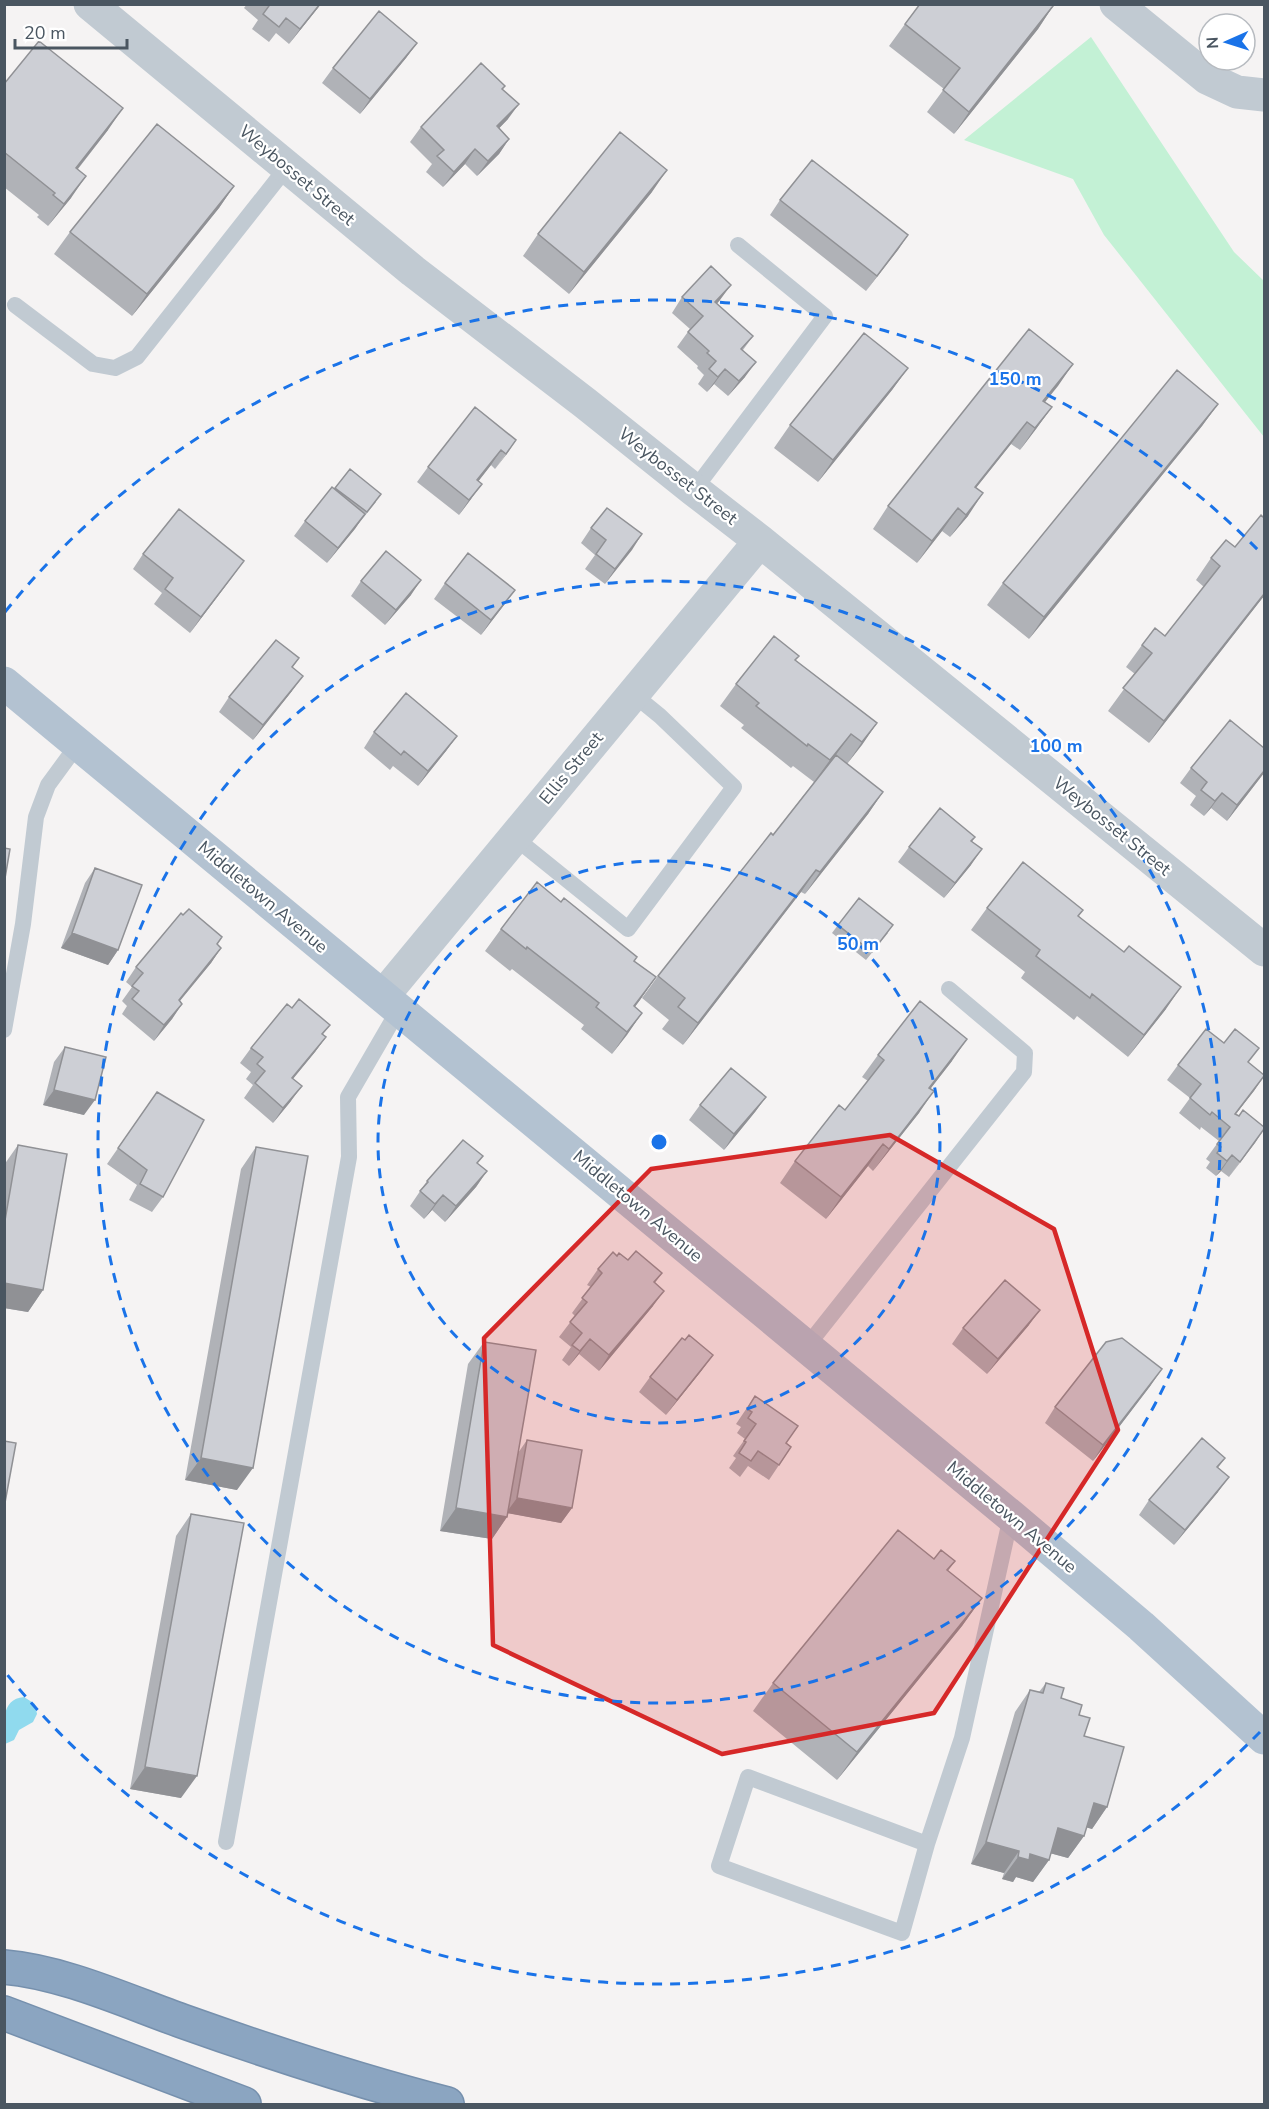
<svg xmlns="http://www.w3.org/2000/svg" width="1269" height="2109" font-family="'Nunito Sans',sans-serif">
<rect width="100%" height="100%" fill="#f5f3f3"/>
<path fill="#c3f1d5" d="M1091,37L1234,252L1264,281V437L1104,235L1073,179L964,140Z"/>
<path fill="#90daee" d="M24,1697L35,1704L37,1714L33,1722L19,1730L14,1740L5,1744C4,1725 0,1699 24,1697Z"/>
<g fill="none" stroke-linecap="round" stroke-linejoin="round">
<defs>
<path id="highway" d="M4,1967C63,1972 126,2001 182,2021C269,2052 358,2081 447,2104
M4,2013L244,2104"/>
</defs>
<use href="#highway" stroke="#7690ad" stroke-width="36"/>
<path stroke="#c1cad2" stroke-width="16" d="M15,305L93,364L115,368L137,357L287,167
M694,490L825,316L738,245
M514,837L628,929L734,787L660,716L633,694
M4,1030L23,924L36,817L48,785L78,744
M807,1346L1024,1072L1025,1053L949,989
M226,1842L349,1157L348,1097L399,1009
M927,1844L748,1777L719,1866L902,1933L927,1844L962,1738L1011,1516"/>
<path stroke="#c1cad2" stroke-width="33" d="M90,4L413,271L585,403L694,490L760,541L1264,950
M1116,4L1207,78L1237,92L1264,95
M383,996L760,541"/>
<path stroke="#b3c2d1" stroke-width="33" d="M4,683L1011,1516L1141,1626L1264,1738"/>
<use href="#highway" stroke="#8ba5c1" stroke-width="33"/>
</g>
<path fill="#b0b2b7" d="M247,4H321L289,44L276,33L269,42L252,29L258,20L244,8Z
M1053,6L1038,29L954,134L927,112L944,89L889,46L905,24Z
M417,43L406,58L360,114L322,83L333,68Z
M4,84L108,130L78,169L71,198L48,226L37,217L39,215L4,187Z
M505,86L503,89L508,119L499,128L509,139L499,154L477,176L465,164L443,187L426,172L432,164L410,142L421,127Z
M234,186L219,208L132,316L54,254L70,232Z
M652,192L569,294L523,256L538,234Z
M780,200L908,235L866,291L770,215Z
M682,297L720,300L717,304L753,336L743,350L745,377L728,396L714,384L707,392L698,384L704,375L697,368L698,366L677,347L690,329L672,313Z
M1073,364L1045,402L1052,407L1036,429L1020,450L1011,444L976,488L968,516L950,537L942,531L917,563L873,529L888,506Z
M908,368L892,390L818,482L774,448L790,425Z
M1218,404L1202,426L1029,639L987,605L1003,583Z
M516,440L495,469L491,465L478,481L471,499L459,515L417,482L428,467Z
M350,469L376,502L327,563L294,536L305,521L335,489Z
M1264,518V596L1149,743L1108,711L1135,674L1126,667L1142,645L1165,636L1204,587L1196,580L1211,558L1235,547Z
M591,528L642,534L605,584L585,569L595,555L581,543Z
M143,554L233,576L190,633L154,604L162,593L133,569Z
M361,581L411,595L385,625L351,596Z
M445,583L504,605L481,635L434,599Z
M299,658L292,668V691L253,740L219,712L229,697Z
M795,660L877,723L847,764L883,792L868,814L805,894L801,892L683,1045L662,1029L669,1020L642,998L658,976L773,835L814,782L793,766L791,768L741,728L744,725L720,706L736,684Z
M374,732L457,736L446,751L418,786L393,766L390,770L364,748Z
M1264,748V773L1227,821L1211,808L1204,816L1190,805L1196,796L1180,783L1191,768Z
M975,837L972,842L971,865L944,898L898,862L909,847Z
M95,868L118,950L108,965L61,948L85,883Z
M987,908L1079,916L1166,1009L1128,1057L1077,1016L1074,1020L1021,978L1025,972L971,930Z
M838,925L888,933L866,960L832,933Z
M501,929L634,961L656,977L635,1007L642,1013L612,1054L581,1029L584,1025L512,969L510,971L485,951Z
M217,944L221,948L211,963L180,1001L182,1004L172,1019L154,1041L122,1014L127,1006L122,1001L132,987L126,982L136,967Z
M330,1025L323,1034L326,1037L315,1052L293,1079L291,1101L273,1123L244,1098L253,1085L246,1079L251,1072L240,1063L251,1048Z
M65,1047L84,1115L43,1105L54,1062Z
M878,1055L952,1061L930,1089L919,1113L873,1171L868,1166L826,1219L780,1183L795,1161L845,1110L868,1081L862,1077Z
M1249,1063L1264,1076L1236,1114L1264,1129L1229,1177L1221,1171L1216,1176L1206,1168L1210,1162L1206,1159L1219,1141L1201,1127L1200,1130L1179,1113L1190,1098L1167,1080L1178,1065Z
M157,1092L163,1197L152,1212L129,1200L137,1185L107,1164Z
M766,1097L755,1112L724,1150L689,1120L700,1105Z
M18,1145L43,1290L28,1312L4,1308V1165Z
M256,1147L237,1490L185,1480L241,1169Z
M478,1164L487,1171L476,1187L445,1222L432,1210L424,1219L410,1206L427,1181Z
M617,1256L662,1273L655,1283L653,1306L599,1371L579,1354L569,1366L562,1360L571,1347L559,1337L575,1316L572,1313L591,1287L587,1285L598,1269Z
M1029,1325L987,1374L952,1344L963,1328Z
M484,1342L518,1453L527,1440L572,1508L561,1523L508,1513L507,1517L492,1539L440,1531L468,1364Z
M702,1370L666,1415L639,1392L650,1377Z
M1151,1385L1093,1461L1045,1423L1055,1407Z
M755,1396L786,1443L791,1447L769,1480L748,1466L740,1477L729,1468L736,1458L733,1456L745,1439L737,1433L741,1427L736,1424Z
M1225,1458L1218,1468V1492L1174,1545L1139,1515L1149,1500Z
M191,1514L181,1798L130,1789L176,1536Z
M934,1559L955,1561L948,1571L982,1598L962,1626L837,1780L753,1711L773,1683Z
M1046,1683L1079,1715L1084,1736L1107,1807L1092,1829L1086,1827L1084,1836L1068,1858L1050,1853L1049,1860L1033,1882L1016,1877L1013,1882L1002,1879L1004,1873L971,1864L1015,1712L1030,1690L1039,1692Z"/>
<path fill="#909195" d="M320,4H321L289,44L300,29Z
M1053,6L1038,29L954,134L969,112Z
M417,43L406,58L360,114L370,99Z
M519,104L508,119L486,142L497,126Z
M123,108L108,130L61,190L76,168Z
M509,139L499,154L477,176L488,161Z
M475,149L465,164L443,187L454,172Z
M667,170L652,192L569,294L584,272Z
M86,176L71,198L48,226L64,204Z
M234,186L219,208L132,316L147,294Z
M908,235L898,250L866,291L877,276Z
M731,285L720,300L704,317L715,302Z
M756,362L745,377L728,396L739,381Z
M1073,364L1058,386L1028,423L1043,401Z
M908,368L892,390L818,482L833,460Z
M725,369L714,384L707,392L718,377Z
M1218,404L1202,426L1029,639L1044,617Z
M1052,407L1036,429L1020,450L1035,428Z
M1027,422L1011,444L959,509L975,487Z
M516,440L506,455L495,469L506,454Z
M501,450L491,465L467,496L477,480Z
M482,484L471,499L459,515L469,500Z
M983,493L968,516L950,537L966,515Z
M958,508L942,531L917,563L932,541Z
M365,514L355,529L327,563L338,548Z
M642,534L632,550L605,584L615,569Z
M244,561L233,576L190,633L201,617Z
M421,580L411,595L385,625L396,610Z
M515,590L504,605L481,635L491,620Z
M1264,594V596L1149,743L1164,721Z
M303,676L292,691L253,740L263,725Z
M877,723L862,745L847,764L862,742Z
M851,734L835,756L814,782L830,760Z
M457,736L446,751L418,786L428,771Z
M1264,771V773L1227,821L1237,805Z
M883,792L868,814L805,894L820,872Z
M1222,793L1211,808L1204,816L1215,801Z
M982,849L971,865L944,898L955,883Z
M816,870L801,892L683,1045L698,1023Z
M72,933L118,950L108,965L61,948Z
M221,948L211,963L168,1015L179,1000Z
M656,977L640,1000L618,1028L634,1006Z
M1181,987L1166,1009L1128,1057L1144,1035Z
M182,1004L172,1019L154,1041L164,1025Z
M642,1013L627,1035L612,1054L627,1032Z
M326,1037L315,1052L281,1093L292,1078Z
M967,1039L952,1061L914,1110L929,1088Z
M1264,1076L1254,1091L1228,1124L1235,1114Z
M302,1086L291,1101L273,1123L283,1108Z
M54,1090L95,1100L84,1115L43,1105Z
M934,1091L919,1113L873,1171L889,1149Z
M766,1097L755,1112L724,1150L734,1134Z
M1264,1129L1255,1143L1229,1177L1240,1162Z
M883,1144L868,1166L826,1219L841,1197Z
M1232,1155L1221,1171L1216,1176L1227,1161Z
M487,1171L476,1187L445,1222L456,1206Z
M443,1195L432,1210L424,1219L435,1204Z
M4,1283L43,1290L28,1312L4,1308Z
M664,1291L653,1306L599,1371L609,1355Z
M1040,1310L1029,1325L987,1374L998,1359Z
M590,1339L579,1354L569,1366L580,1351Z
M713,1355L702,1370L666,1415L677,1400Z
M1162,1369L1151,1385L1093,1461L1103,1445Z
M201,1458L253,1468L237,1490L185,1480Z
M1229,1477L1218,1492L1174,1545L1185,1530Z
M517,1498L572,1508L561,1523L506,1513Z
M456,1508L507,1517L492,1539L440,1531Z
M982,1598L962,1626L837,1780L857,1752Z
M145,1767L197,1776L181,1798L130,1789Z
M1094,1803L1107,1807L1092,1829L1078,1825Z
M1058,1828L1084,1836L1068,1858L1042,1851Z
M986,1842L1019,1851L1004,1873L971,1864Z
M1030,1854L1049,1860L1033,1882L1016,1877L1013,1882L1002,1879L1018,1857Z"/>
<path fill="#cdcfd5" stroke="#909195" stroke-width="1.5" d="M268,4H320L300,29L286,18L279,27L263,14L269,6Z
M920,4H1051L1053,6L969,112L943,90L960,68L905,24Z
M379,11L417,43L370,99L333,68Z
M39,41L123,108L76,168L86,176L64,204L53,195L55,193L4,152V84Z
M481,63L505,86L502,89L519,104L497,126L509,139L488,161L475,149L454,172L437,156L444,150L421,127Z
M157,124L234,186L147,294L70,232Z
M620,132L667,170L584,272L538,234Z
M812,160L908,235L877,276L780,200Z
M711,266L731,285L715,302L753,336L741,349L756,362L739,381L725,369L718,377L709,369L716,361L707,353L709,351L688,332L703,316L682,297Z
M1029,329L1073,364L1043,401L1052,407L1035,428L1027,422L975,487L983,493L966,515L958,508L932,541L888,506Z
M864,333L908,368L833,460L790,425Z
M1177,370L1218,404L1044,617L1003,583Z
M475,407L516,440L506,454L501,450L477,480L482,484L469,500L428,467Z
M350,469L381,494L367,512L335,488Z
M332,487L365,514L338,548L305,521Z
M607,508L642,534L615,569L596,554L606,540L591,528Z
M179,509L244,561L201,617L165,589L173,578L143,554Z
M1261,515L1264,518V594L1164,721L1123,688L1152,653L1142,645L1155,628L1165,636L1220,566L1211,558L1226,540L1235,547Z
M386,551L421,580L396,610L361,581Z
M468,553L515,590L491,620L445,583Z
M774,636L799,656L795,660L877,723L862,742L851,734L830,760L808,744L807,746L756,706L759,703L736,684Z
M276,640L299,658L292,667L303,676L263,725L229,697Z
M406,693L457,736L428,771L404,751L401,755L374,732Z
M1230,720L1264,748V771L1237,805L1222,793L1215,801L1201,790L1207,782L1191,768Z
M836,755L883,792L820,872L816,870L698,1023L678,1007L685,998L658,976L771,833L773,835Z
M940,808L975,837L971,841L982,849L955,883L909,847Z
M4,848L10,849L4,884Z
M1023,862L1083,910L1078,916L1124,952L1129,946L1181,987L1144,1035L1092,994L1090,998L1036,956L1040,950L987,908Z
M95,868L142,885L118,950L72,933Z
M537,882L561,902L564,898L637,957L634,961L656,977L634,1006L642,1013L627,1032L596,1007L599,1003L527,947L526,949L501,929Z
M859,898L893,925L872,952L838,925Z
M189,909L222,937L217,944L221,948L179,1000L182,1004L164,1025L132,999L139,991L132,986L143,973L136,967L181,913L183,915Z
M299,999L330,1025L322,1034L326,1037L292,1078L302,1086L283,1108L255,1083L265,1071L257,1064L263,1057L251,1048L287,1004L292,1008Z
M920,1001L967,1039L929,1088L934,1091L889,1149L883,1144L841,1197L795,1161L839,1105L845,1110L884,1060L878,1055Z
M1206,1029L1224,1043L1235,1029L1259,1048L1248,1062L1264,1075V1076L1235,1114L1239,1116L1243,1110L1264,1127V1129L1240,1162L1232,1155L1227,1161L1217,1153L1221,1147L1217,1144L1230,1127L1212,1112L1210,1115L1190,1098L1201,1084L1178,1065Z
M65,1047L106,1057L95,1100L54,1090Z
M731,1068L766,1097L734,1134L700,1105Z
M157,1092L204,1120L163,1197L140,1184L147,1170L118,1148Z
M463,1140L483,1156L477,1163L487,1171L456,1206L443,1195L435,1204L420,1191L428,1182L427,1181Z
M18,1145L67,1154L43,1290L4,1283V1226Z
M256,1147L308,1156L253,1468L201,1458Z
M636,1251L662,1273L654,1282L664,1291L609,1355L590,1339L580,1351L572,1345L582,1333L570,1322L587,1302L582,1298L602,1273L598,1269L613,1252L617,1256L619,1253L628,1260Z
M1005,1280L1040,1310L998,1359L963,1328Z
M689,1335L713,1355L677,1400L650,1377L682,1338L685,1340Z
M1122,1338L1162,1369L1103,1445L1055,1407L1106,1342Z
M484,1342L536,1350L507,1517L456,1508Z
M755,1396L798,1426L786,1443L791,1447L779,1465L758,1451L751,1461L739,1453L746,1442L744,1441L756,1424L748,1418L752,1412L747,1409Z
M1202,1438L1225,1458L1217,1467L1229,1477L1185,1530L1149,1500Z
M527,1440L582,1450L572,1508L517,1498Z
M4,1441L16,1443L4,1508Z
M191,1514L244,1523L197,1776L145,1767Z
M898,1530L934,1559L941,1550L955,1561L947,1570L982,1598L857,1752L773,1683Z
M1046,1683L1064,1688L1061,1698L1082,1705L1079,1715L1090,1718L1084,1736L1124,1747L1107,1807L1094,1803L1084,1836L1058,1828L1049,1860L1030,1854L1029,1860L1018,1857L1019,1851L986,1842L1030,1690L1043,1693Z"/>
<path fill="#d62828" fill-opacity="0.2" stroke="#d62828" stroke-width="4.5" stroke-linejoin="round" d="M890,1135L1054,1229L1118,1430L934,1713L722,1754L493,1645L484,1338L651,1169Z"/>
<g fill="none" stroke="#1a73e8" stroke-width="3" stroke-dasharray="10 8">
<circle cx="659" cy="1142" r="281"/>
<circle cx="659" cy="1142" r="561"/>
<path d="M1260 1732A842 842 0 0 1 5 1672M5 612A842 842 0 0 1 1260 552"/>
</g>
<g text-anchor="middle" stroke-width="4.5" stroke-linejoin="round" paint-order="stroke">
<g font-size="18" fill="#4a5661" stroke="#fff">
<text transform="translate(297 175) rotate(40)" y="6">Weybosset Street</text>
<text transform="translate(678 476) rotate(38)" y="6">Weybosset Street</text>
<text transform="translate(571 768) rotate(-50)" y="6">Ellis Street</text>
<text transform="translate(1112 826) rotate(39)" y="6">Weybosset Street</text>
<text transform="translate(263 897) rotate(40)" y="6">Middletown Avenue</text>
<text transform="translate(638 1206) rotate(40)" y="6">Middletown Avenue</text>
<text transform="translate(1012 1517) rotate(40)" y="6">Middletown Avenue</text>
</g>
</g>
<circle cx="659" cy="1142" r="9" fill="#1a73e8" stroke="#fff" stroke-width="3"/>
<g font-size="18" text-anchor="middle" font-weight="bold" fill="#1a73e8" stroke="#fff" stroke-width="4.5" stroke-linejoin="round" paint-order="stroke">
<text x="1015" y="385">150 m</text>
<text x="1056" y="752">100 m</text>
<text x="858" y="950">50 m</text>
</g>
<rect width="1269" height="2109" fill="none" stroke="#4a5661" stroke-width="12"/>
<g transform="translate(1227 42) rotate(267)"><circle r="28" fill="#ffffff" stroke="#b7bbc0" stroke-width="1.5"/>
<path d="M0-4.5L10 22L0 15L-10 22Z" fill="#1a73e8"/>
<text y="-9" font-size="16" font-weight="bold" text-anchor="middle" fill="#4a5661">N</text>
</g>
<path d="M15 39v9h112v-9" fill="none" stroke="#4a5661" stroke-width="3"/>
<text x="24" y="39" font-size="18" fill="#4a5661" stroke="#ffffff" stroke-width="4.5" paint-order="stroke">20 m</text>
</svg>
